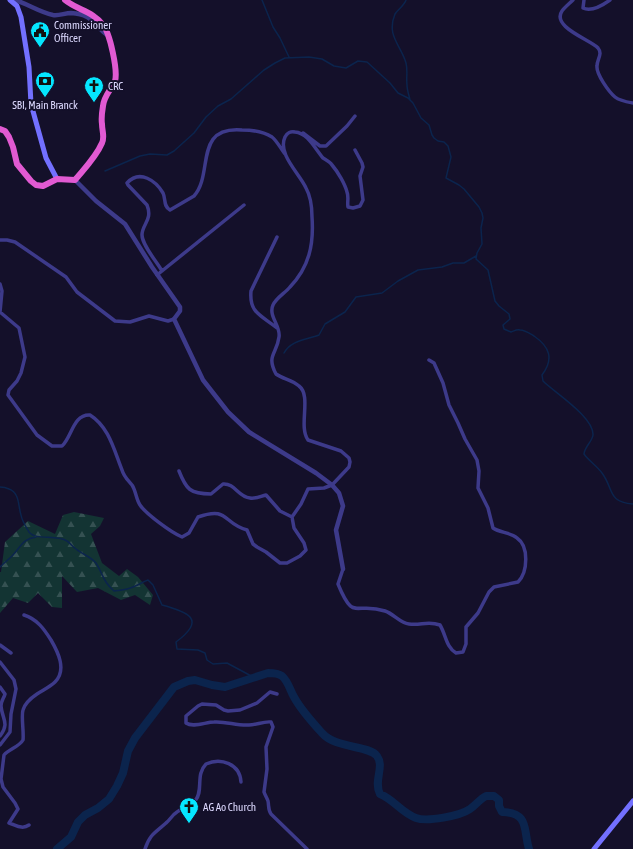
<svg xmlns="http://www.w3.org/2000/svg" width="633" height="849" font-family="'Asap Condensed',sans-serif">
<defs>
<pattern id="forest-firs" width="22" height="20" patternUnits="userSpaceOnUse"><rect width="22" height="20" fill="#133433"/><path d="M5 1l3.5 6h-7zM16 11l3.5 6h-7z" fill="#355152"/></pattern>
</defs>
<rect width="100%" height="100%" fill="#14102a"/>
<path fill="url(#forest-firs)" d="M74,512L104,518L100,526L91,534L102,563L119,576L127,569L138,577L153,595L150,605L135,595L121,600L98,588L77,592L62,576V608L52,607L38,593L28,603L13,598L0,613V572H1L5,542L28,521L55,534L63,515Z"/>
<g fill="none" stroke-linecap="round" stroke-linejoin="round">
<path stroke="#0b244d" stroke-width="1.5" d="M262,0L273,27L280,38L289,57
M406,0C404,6 398,9 395,14C386,36 401,45 406,63C408,71 406,77 407,85C407,90 409,95 410,100
M105,171L140,156L150,154L167,155L174,151L194,133L206,117L218,106L231,99L264,70L275,63L285,58L309,57L322,59L334,66L346,68L358,61L367,62L390,83L398,93L408,98L413,103L421,118L429,125L432,135L434,138L438,141L444,142L448,146L451,157L446,178L459,185L464,189L479,207L482,213L483,218L481,228L482,244L477,253L476,259L488,270L495,301L499,306L509,314L510,319L503,325L504,329L511,332C514,331 517,329 520,330C525,330 529,333 534,336C550,347 554,359 542,375L543,381C555,393 594,417 593,435C592,442 585,446 584,454C589,461 597,466 602,473C614,489 607,502 633,504
M284,353C291,340 306,340 319,335L325,324L345,312L356,297L382,293L398,281L418,270L442,267L453,263H464L476,256
M0,487C3,487 7,488 9,489C20,493 18,506 21,515C22,521 26,527 29,532C36,541 56,534 67,541C70,543 73,547 76,549C82,554 91,557 96,563C103,574 103,582 114,591C121,590 127,590 133,587C139,585 142,582 148,580L153,585L162,605C188,612 207,619 176,642L177,649L198,650L205,653L207,660L213,664L227,663L255,678
M0,567C4,563 8,560 12,556C21,547 22,539 36,537"/>
<path stroke="#0b244d" stroke-width="8" d="M57,849L71,837L78,822L85,815L98,808L109,799L117,786L123,773L128,751L135,738L174,687L188,681L195,680L212,685L225,687L268,673C273,673 278,673 282,676C288,681 290,690 294,697C301,710 312,722 322,733C336,749 369,745 377,756C385,767 373,781 380,794C393,799 402,813 416,818C427,822 460,816 470,809C476,805 480,799 486,796H494L499,800V806L502,812C530,813 523,830 529,849"/>
<path stroke="#3d3a8a" stroke-width="3.5" d="M573,0C570,3 565,7 562,11C551,27 591,40 598,48C603,54 597,59 597,66C596,74 609,92 615,97C620,101 627,102 633,103
M584,0L583,8C591,12 603,5 610,0
M303,133L320,146H326L347,126L355,116
M0,240H7L15,242L66,277L77,292L115,321L130,322L149,316L168,321L174,319
M162,271C157,262 142,245 142,235C142,224 153,220 147,205L128,185L127,183C140,169 156,181 163,193C166,199 163,206 170,210L194,196C214,174 193,126 242,130C251,130 264,132 272,137C277,141 281,149 285,154
M157,275L244,205
M0,284L2,291L0,312L19,328L25,357L21,373L17,381L9,390L8,395L37,435L52,446H62C72,437 73,414 90,415C109,427 114,450 122,470C124,477 128,480 132,485C136,491 136,499 140,505C146,514 172,533 182,537L189,533L198,517C229,506 222,523 247,530L253,544L257,547L266,552L280,563H287L300,556L306,550L304,543L294,528L292,517L301,504L308,489L324,488L332,485L349,467L350,462L349,458L341,451L308,440C298,426 312,396 299,386C292,380 283,379 276,374C266,355 277,354 279,337C281,326 268,316 273,305C276,298 285,293 290,287C309,267 314,245 312,217C312,207 311,197 306,188C300,174 277,154 285,137C287,133 291,131 295,132C308,133 315,149 323,158C326,160 330,162 332,165C338,172 345,184 347,192C349,197 347,202 348,207L353,208L360,206L363,200L360,176L363,167L362,163L355,150
M277,328C261,315 249,313 251,291L277,237
M179,471C186,489 190,494 211,494L223,484C235,483 238,497 250,498C256,499 261,496 266,495L280,511L292,517
M343,569L338,584C354,623 355,601 385,611C394,614 400,623 409,624C421,626 427,620 440,625C446,635 446,647 456,653L463,652L466,644V627L478,613L489,592L494,587L518,582C528,572 529,546 517,538C510,532 500,533 493,528L488,508L478,488L479,471L477,460L465,439L458,423L449,405L443,383L434,363L429,360
M0,645L11,653
M0,662L14,680L16,689L11,714L10,732L0,745
M0,687L5,694C4,698 1,701 1,706C2,719 10,723 0,736
M277,694L270,692L257,703L240,710L228,711L224,710L216,705L202,704L198,706L186,716V723C193,728 206,722 214,722C226,721 237,726 249,725C256,725 264,721 271,722L273,727L266,747L267,769L264,792C265,795 267,798 268,801C269,806 268,810 271,814L307,849
M1,779L4,755C9,749 19,747 23,740C24,732 21,716 23,710C25,703 31,698 37,694C43,690 50,687 55,682C67,670 58,652 51,640C44,629 37,619 24,615
M1,779L3,787L15,803L18,809L9,823C16,825 22,830 29,825
M145,849C150,834 155,833 166,823C170,820 172,815 177,812C182,808 190,807 195,801C204,791 195,775 206,764C221,757 240,764 241,782"/>
<path stroke="#3d3a8a" stroke-width="4.5" d="M15,0C28,4 39,12 53,15C59,16 65,13 71,13C92,14 93,24 107,35
M75,180L96,201L125,224L152,267L180,307V311L174,319L203,380L228,412L249,432L316,473L332,485L339,493L343,506L336,530L343,569"/>
<path stroke="#7370ff" stroke-width="5" d="M10,0L17,6L21,17L29,67L31,104L46,158L57,179
M594,849L633,801"/>
<path stroke="#e15ad2" stroke-width="6" d="M0,129L5,131L9,137L13,147L17,164L31,181L36,185L43,186L57,179L75,180C85,168 96,157 102,143C105,137 102,131 102,124C101,118 102,112 103,106C104,96 111,90 115,81C118,71 110,33 103,25C93,11 77,10 65,0"/>
</g>
<defs>
<symbol id="civic-pin" viewBox="-11 -11 22 30"><path d="M0 17L-7.5 6A9.5 9.5 0 1 1 7.5 6Z" fill="#05e6ff" stroke="#14102a"/><path d="M-.6-6.5H3V-4.5H.6V-3L4-1V1h2V6H-6V1h2V-1L-.6-3ZM-1.2 2.5V6h2.4V2.5Z" fill="#111"/></symbol>
<symbol id="bank-pin" viewBox="-11 -11 22 30"><path d="M0 17L-7.5 6A9.5 9.5 0 1 1 7.5 6Z" fill="#05e6ff" stroke="#14102a"/><path d="M-6-4H6V4H-6ZM0-2.3a2.3 2.3 0 1 0 0 4.6a2.3 2.3 0 1 0 0-4.6Z" fill="#111"/></symbol>
<symbol id="church-pin" viewBox="-11 -11 22 30"><path d="M0 17L-7.5 6A9.5 9.5 0 1 1 7.5 6Z" fill="#05e6ff" stroke="#14102a"/><path d="M-1.2-6h2.4v3.5h3.3v2.4h-3.3V6h-2.4V-.1h-3.3v-2.4h3.3Z" fill="#111"/></symbol>
</defs>
<g fill-rule="evenodd">
<use href="#civic-pin" x="29" y="20" width="22" height="30"/>
<use href="#bank-pin" x="34" y="70" width="22" height="30"/>
<use href="#church-pin" x="83" y="75" width="22" height="30"/>
<use href="#church-pin" x="178" y="796" width="22" height="30"/>
</g>
<g text-anchor="middle" stroke-width="4" stroke-linejoin="round" paint-order="stroke">
<g font-size="11" fill="#ddd9ff" stroke="#14102a" text-anchor="start">
<text x="54" y="29">Commissioner<tspan x="54" dy="13">Officer</tspan></text>
<text x="108" y="90">CRC</text>
<text x="45" y="109" text-anchor="middle">SBI, Main Branck</text>
<text x="203" y="811">AG Ao Church</text>
</g>
</g>
</svg>
